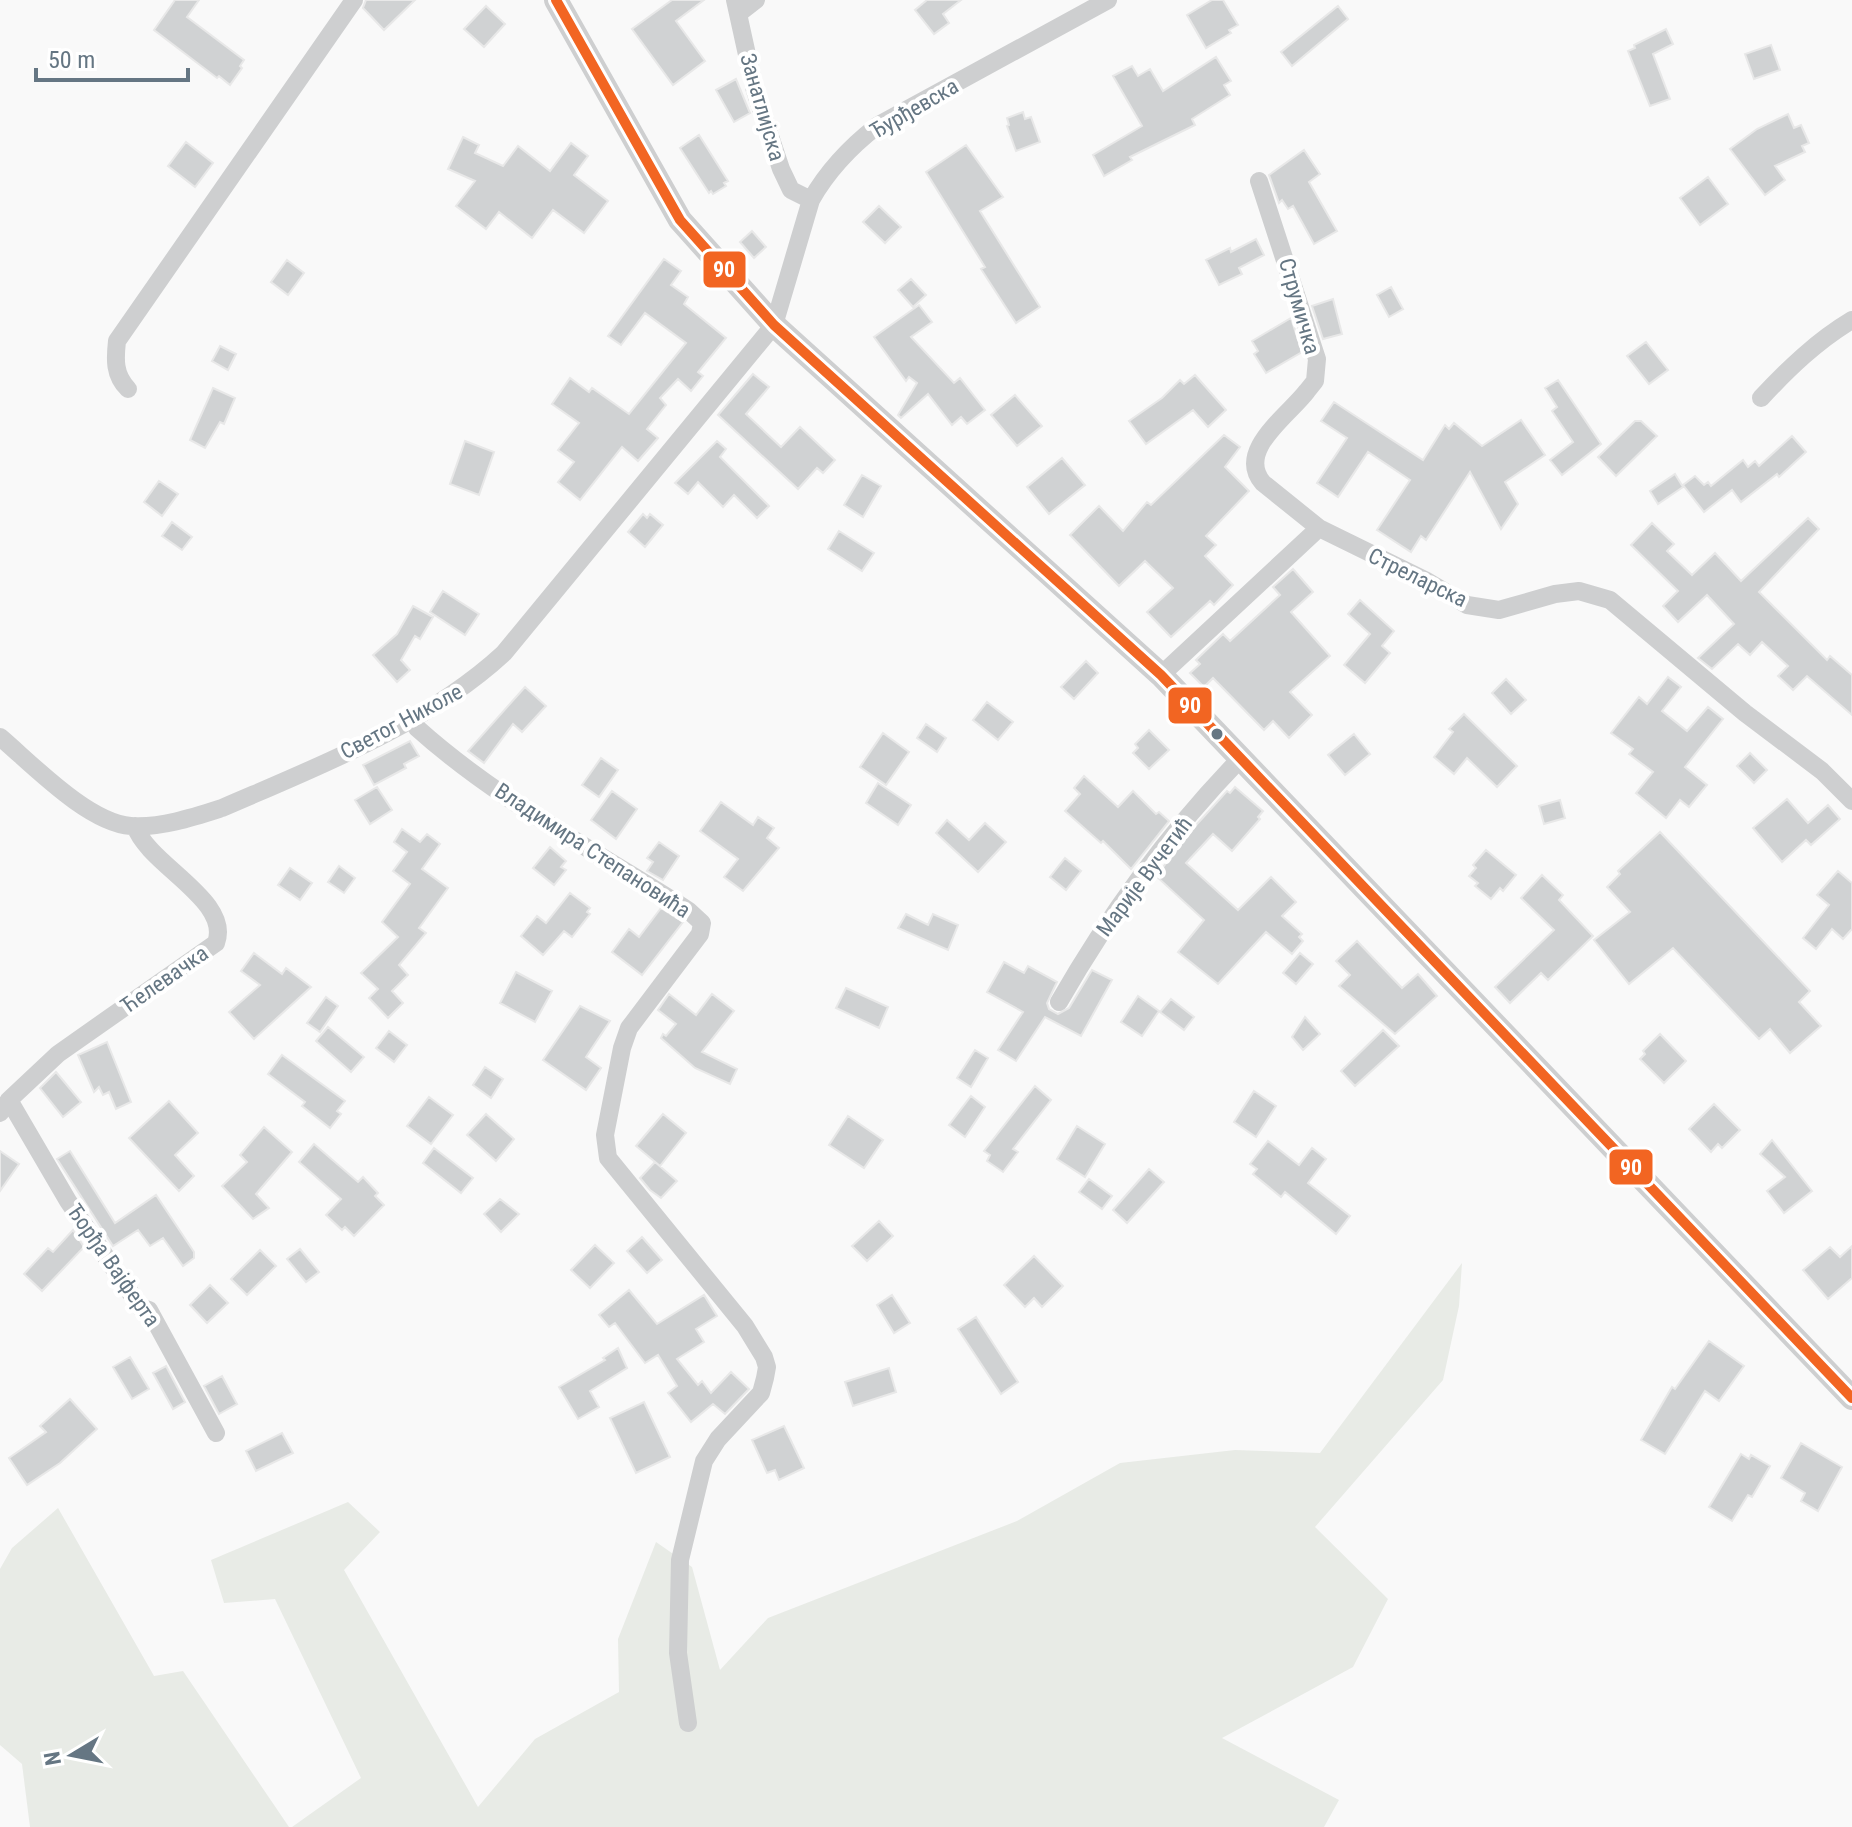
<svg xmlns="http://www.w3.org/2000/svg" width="1852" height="1827" font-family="'Roboto Condensed',sans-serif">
<rect width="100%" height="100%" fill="#f9f9f9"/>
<path fill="#e8ebe6" d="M1462,1263L1459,1306L1443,1380L1315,1527L1388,1599L1353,1667L1222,1738L1339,1800L1324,1827H292L361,1778L275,1599L224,1603L211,1560L348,1502L380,1532L344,1570L478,1807L535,1739L619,1692L618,1639L656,1542L692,1567L720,1670L768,1618L1017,1521L1120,1463L1235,1450L1320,1453Z
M58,1508L154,1676L183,1671L289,1827H30L22,1764L0,1745V1569L12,1548Z"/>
<path fill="#d0d2d3" stroke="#e8e8e8" stroke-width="2" d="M175,0H199L187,17L244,60L240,66L242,68L230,85L219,76L217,78L154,30Z
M366,0H415L384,30L363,8Z
M672,0H704L676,21L705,61L673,85L632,29Z
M927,0H961L943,14L949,23L934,34L915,10Z
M1212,0H1223L1238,25L1229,30L1231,33L1206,48L1187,15Z
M486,6L505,24L484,47L464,29Z
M1338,6L1348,19L1292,66L1281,52Z
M1666,29L1673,44L1653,54L1670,99L1650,106L1628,51L1635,48L1634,45Z
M1771,45L1780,70L1754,79L1745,54Z
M1216,57L1231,81L1224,85L1230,95L1192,119L1195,125L1130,157L1132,160L1104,176L1093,155L1142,126L1113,76L1132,66L1138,76L1150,69L1163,91Z
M736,79L750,113L734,122L716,90Z
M1023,112L1025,119L1031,117L1040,142L1016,151L1007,126L1009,125L1007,118Z
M1788,114L1794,128L1801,125L1809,143L1802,146L1805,152L1775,166L1785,180L1765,195L1730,149L1757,129Z
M699,135L728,181L724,183L726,186L713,194L711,191L709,193L680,148Z
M463,137L479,145L475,153L503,166L518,146L550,171L571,143L588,156L574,175L608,201L584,233L553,210L532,238L499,212L486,229L456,206L475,181L448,169Z
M186,142L213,163L195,187L168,166Z
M966,145L1003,197L980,211L1040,307L1016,323L981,269L985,267L926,172Z
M1304,150L1320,174L1309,182L1337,231L1314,244L1293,206L1288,209L1282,200L1279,203L1269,175Z
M1708,177L1728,204L1700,225L1680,198Z
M879,206L901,227L885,243L863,222Z
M752,231L766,247L754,258L740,242Z
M1256,239L1264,255L1239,268L1242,274L1219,285L1206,260L1230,248L1231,252Z
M664,259L681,271L671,285L688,297L684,304L726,338L698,372L703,376L691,391L678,379L660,398L666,405L647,429L658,438L638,461L622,447L580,500L558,482L574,462L558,450L579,423L552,404L570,378L589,392L592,388L629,414L686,343L645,313L621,345L608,336Z
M287,260L304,273L288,295L271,282Z
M911,279L926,295L913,307L898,290Z
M1391,287L1403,309L1389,317L1377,295Z
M1333,299L1342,334L1323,339L1312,306Z
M919,305L932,322L911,337L954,383L960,378L985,410L967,424L961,417L952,425L928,394L901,418L898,415L917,383L909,377L906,381L874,337Z
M1291,318L1302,352L1266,373L1254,354L1258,351L1252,341Z
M1646,342L1668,370L1649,384L1627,356Z
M220,346L236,354L228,370L212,361Z
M753,374L769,387L746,414L781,447L800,427L835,460L823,473L817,468L798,489L718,415Z
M1195,375L1226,410L1208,427L1193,410L1146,444L1129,421L1162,398L1180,380L1184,384Z
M1558,380L1601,444L1562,475L1550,460L1573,442L1552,411L1557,407L1545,388Z
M213,388L235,398L224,424L220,422L205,448L190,440Z
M1015,395L1042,426L1017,446L991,415Z
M1334,402L1423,460L1445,425L1449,429L1454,423L1482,446L1521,420L1545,455L1505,482L1518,504L1501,529L1470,472L1426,540L1421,536L1411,552L1377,530L1410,480L1368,452L1338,497L1317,483L1347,438L1321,421Z
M1635,421H1641L1657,436L1616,476L1598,457Z
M1224,435L1240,447L1225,467L1249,491L1206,536L1216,545L1205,556L1233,585L1214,605L1210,601L1171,637L1147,612L1173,588L1145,561L1119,586L1070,535L1099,506L1123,531L1147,502L1151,505Z
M1792,436L1806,452L1779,477L1777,474L1741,502L1732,490L1704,512L1683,485L1695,476L1704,485L1708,482L1711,486L1743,460L1748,467L1755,461L1759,466Z
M465,441L494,452L479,495L450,484Z
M717,441L726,449L720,457L769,506L757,518L734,495L723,507L698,482L688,494L675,483Z
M1062,458L1085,485L1049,514L1027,487Z
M1675,474L1683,487L1658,504L1650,491Z
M862,475L881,486L863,517L844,505Z
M159,481L178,494L162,516L144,502Z
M643,514L647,518L650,514L663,525L645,547L628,532Z
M1808,518L1819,529L1759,592L1827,660L1830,656L1852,675V715L1807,676L1793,690L1778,676L1788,666L1762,642L1750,655L1738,644L1712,669L1698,658L1734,624L1707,595L1678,622L1663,606L1678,591L1631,545L1652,523L1674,544L1667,551L1692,575L1715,553L1741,581Z
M172,522L192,537L182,550L162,536Z
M839,531L874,553L862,571L828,549Z
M1293,569L1313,592L1291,612L1330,656L1290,692L1312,715L1289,738L1273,721L1264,730L1213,678L1204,687L1190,673L1200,664L1196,660L1223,634L1230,641L1280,595L1273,587Z
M443,591L479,614L465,635L430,612Z
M1360,600L1394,631L1382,646L1390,653L1365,683L1344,665L1370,634L1348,614Z
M413,606L433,617L420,639L415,636L401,660L410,670L397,682L373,655L397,634Z
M1086,661L1098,673L1074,699L1061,687Z
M1668,677L1681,687L1662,711L1687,731L1708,707L1723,719L1685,767L1707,785L1689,807L1680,800L1666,818L1636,793L1653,772L1629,754L1633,749L1611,733L1639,697L1647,704Z
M1506,679L1526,700L1511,714L1492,693Z
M525,687L546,706L522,732L513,724L484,763L468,751Z
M987,702L1013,722L998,740L973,720Z
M1464,714L1517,766L1497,787L1467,758L1454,774L1434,757L1453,732L1449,729Z
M926,724L946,738L937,752L917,738Z
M1149,730L1169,750L1149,769L1133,753L1138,748L1135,744Z
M883,733L909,752L886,785L860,767Z
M1354,734L1370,754L1345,775L1328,755Z
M410,741L419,756L404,764L406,768L374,785L363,765Z
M1750,753L1767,770L1754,783L1737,766Z
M601,758L618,770L599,797L582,785Z
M1084,776L1118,807L1133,791L1156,814L1159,812L1169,821L1131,869L1103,841L1101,843L1065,811L1080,794L1074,788Z
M878,783L911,805L898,825L866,803Z
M377,787L392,810L370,824L355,800Z
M1235,787L1263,811L1258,817L1260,819L1232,851L1213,834L1186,863L1238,910L1271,877L1296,902L1282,916L1302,934L1299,937L1303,941L1292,954L1266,932L1218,984L1178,952L1204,920L1156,876L1198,823L1227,791L1230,793Z
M612,791L637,809L616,839L591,820Z
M1787,799L1808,823L1828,805L1840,819L1811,845L1806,840L1782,862L1753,828Z
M1560,800L1565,818L1544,824L1539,806Z
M721,802L753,825L758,817L774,828L767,838L779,848L743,891L724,877L738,859L700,831Z
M947,820L969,840L985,823L1006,842L978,872L936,833Z
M402,829L420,842L427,834L440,844L422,869L448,888L419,928L426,933L399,965L408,975L392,991L403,1003L388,1018L369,998L378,989L361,973L398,937L382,922L410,884L393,871L407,852L394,842Z
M1660,832L1810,991L1799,1002L1821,1026L1790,1053L1770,1029L1759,1039L1673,948L1629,984L1594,940L1630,912L1607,887L1620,874L1618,871Z
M659,842L679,856L663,880L647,871L653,862L647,858Z
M550,847L566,861L561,867L566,870L554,885L533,868Z
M1486,850L1516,875L1503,891L1500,888L1491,899L1475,886L1478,883L1469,876L1476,868L1473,865Z
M1065,858L1081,871L1066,890L1050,877Z
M339,866L355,878L344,893L328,882Z
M290,868L312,883L300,900L278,885Z
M1838,871L1852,883V929L1843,939L1832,929L1816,949L1803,938L1829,905L1817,895Z
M1542,875L1563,895L1559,900L1593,936L1548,980L1541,973L1510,1003L1495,987L1554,930L1521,898Z
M570,893L590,908L587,912L590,914L572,937L564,931L543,955L521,936L537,916L546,923Z
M661,908L683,922L642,975L612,952L629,929L639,937Z
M906,914L928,925L933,914L958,925L948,950L898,928Z
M1357,941L1402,988L1418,974L1437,996L1395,1034L1339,986L1350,975L1336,961Z
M254,953L282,974L286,968L311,987L254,1039L229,1012L260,985L241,971Z
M1300,953L1313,964L1296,984L1283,973Z
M1004,962L1024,973L1028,966L1057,982L1047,1003L1049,1009L1058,1014L1069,1008L1092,970L1112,980L1081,1036L1045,1017L1016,1061L998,1050L1023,1012L987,992Z
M516,972L552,991L535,1022L500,1003Z
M846,988L888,1007L879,1028L836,1008Z
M669,994L696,1015L712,994L734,1011L702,1052L737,1069L730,1084L695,1068L661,1038L663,1034L666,1036L676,1024L658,1010Z
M1138,996L1159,1011L1142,1036L1121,1022Z
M326,997L338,1006L320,1032L307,1023Z
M1171,999L1194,1017L1184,1030L1160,1012Z
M580,1006L610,1021L586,1057L601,1068L586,1090L543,1060Z
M1305,1017L1320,1034L1303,1050L1292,1037Z
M328,1027L364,1057L351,1072L316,1041Z
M1383,1030L1399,1046L1355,1086L1341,1071Z
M389,1031L407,1045L394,1062L376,1048Z
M1660,1034L1686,1061L1664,1083L1640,1059L1645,1054L1643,1051Z
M107,1042L131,1102L116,1109L109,1092L103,1095L99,1087L94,1092L78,1055Z
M975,1050L988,1058L971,1087L957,1078Z
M282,1055L345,1101L337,1111L341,1114L330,1128L302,1106L305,1102L268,1074Z
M485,1067L503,1079L491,1098L473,1085Z
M56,1072L81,1102L63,1117L40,1088Z
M1035,1086L1051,1100L1013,1149L1018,1152L1003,1172L987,1161L990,1155L984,1151Z
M1254,1091L1276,1106L1256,1137L1234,1122Z
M971,1096L985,1107L965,1137L949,1125Z
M429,1097L453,1115L431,1144L407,1126Z
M169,1101L198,1133L175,1155L194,1176L179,1191L129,1138Z
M1714,1104L1740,1130L1722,1148L1718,1144L1711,1152L1689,1129Z
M486,1114L514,1139L496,1161L467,1135Z
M663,1114L686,1133L660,1166L636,1146Z
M848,1116L883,1140L864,1168L829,1145Z
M1077,1126L1105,1144L1085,1177L1057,1159Z
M264,1127L292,1152L256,1194L269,1208L253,1219L222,1186L247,1162L240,1155Z
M1772,1140L1812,1191L1784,1213L1767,1191L1785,1177L1760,1154Z
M1268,1141L1299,1165L1312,1148L1326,1159L1308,1183L1350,1216L1336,1234L1285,1192L1281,1197L1253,1174L1257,1169L1250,1164Z
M314,1144L358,1182L363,1177L378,1193L375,1196L384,1205L354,1236L345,1227L342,1230L326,1215L341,1199L299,1162Z
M434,1148L473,1178L461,1193L423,1163Z
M0,1151L19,1164L0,1191Z
M70,1151L115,1223L156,1195L194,1252V1258L183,1266L163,1238L150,1246L138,1230L113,1246L57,1159Z
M655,1162L677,1181L661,1198L650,1190L640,1178Z
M1149,1169L1164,1182L1127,1223L1113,1210Z
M1089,1179L1112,1196L1102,1209L1079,1192Z
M500,1199L519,1214L501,1232L484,1214Z
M879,1221L893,1236L867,1261L852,1246Z
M73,1230L84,1247L42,1291L24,1274L48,1248L53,1252Z
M642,1237L662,1260L647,1273L627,1251Z
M595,1245L614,1263L590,1288L571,1270Z
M1852,1246V1278L1828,1299L1803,1270L1830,1247L1840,1257Z
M300,1249L319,1272L306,1282L287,1259Z
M260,1250L276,1266L247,1295L231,1279Z
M1034,1256L1063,1286L1042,1307L1034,1298L1025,1307L1004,1285Z
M210,1285L228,1303L207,1323L190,1305Z
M629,1290L657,1324L704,1295L717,1316L696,1329L704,1342L677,1359L698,1385L702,1381L711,1393L731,1372L749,1389L725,1414L713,1404L691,1422L668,1393L677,1386L658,1355L645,1363L615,1323L609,1327L599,1315Z
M892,1295L910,1323L894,1333L877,1305Z
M976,1317L1018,1382L1001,1394L958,1329Z
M1709,1341L1744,1366L1719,1401L1705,1391L1665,1454L1641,1440L1672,1387L1675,1389Z
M618,1348L627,1368L590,1391L599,1407L578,1419L559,1387L605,1360L603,1358Z
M130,1357L149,1389L132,1399L113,1367Z
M166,1366L185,1402L173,1409L153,1373Z
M889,1368L896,1392L853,1406L845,1382Z
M222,1376L237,1404L219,1414L204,1386Z
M70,1399L97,1429L60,1463L27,1485L9,1458L46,1432L40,1426Z
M644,1402L670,1457L636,1473L610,1418Z
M784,1426L804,1468L779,1480L775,1470L767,1473L752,1440Z
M282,1433L293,1453L256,1471L246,1451Z
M1801,1443L1842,1467L1818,1511L1801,1501L1805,1493L1781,1478Z
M1741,1454L1749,1459L1751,1455L1770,1466L1752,1497L1748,1495L1732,1521L1709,1507Z"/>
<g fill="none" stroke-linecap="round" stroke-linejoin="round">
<path stroke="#cecfd0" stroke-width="18" d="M735,0L755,91L781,169L791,190L811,200
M738,14L756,0
M1259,181L1317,359L1315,381L1307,391C1289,415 1235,451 1263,483L1319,528
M128,389C114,375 115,359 117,341L354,0
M1761,398C1789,368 1817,341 1852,320
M1161,675L1319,528L1425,580L1467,605L1499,610L1555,594L1579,591L1610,600L1745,713L1822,771L1852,801
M413,720L417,728C498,801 598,852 689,911L702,923L700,934L629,1028L622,1048L605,1135L608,1158L745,1326L764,1357L767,1367L765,1378L761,1393L718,1439L704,1461L680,1560L678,1653L688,1723
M0,737C32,764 88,823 131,826C161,828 194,817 222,808C319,766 426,725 504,653L774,325L811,200C828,170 850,147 877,126L1108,0
M1059,1002C1110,913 1170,831 1241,758
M9,1100L68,1201L140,1307L149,1310L216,1433
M0,1113L9,1100L58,1054L216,943C232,900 148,865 135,826"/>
<path stroke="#cecfd0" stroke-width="24" d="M556,0L680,220L774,325L1161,675L1852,1398"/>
<defs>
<path id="bus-1" d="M556,0L680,220L774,325L1161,675L1852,1398"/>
</defs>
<use href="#bus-1" stroke="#fff" stroke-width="16"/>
<use href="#bus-1" stroke="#f26522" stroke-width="10"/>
</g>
<circle fill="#657683" stroke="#fff" stroke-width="3" cx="1217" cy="734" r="7"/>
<g text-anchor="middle" stroke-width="8" stroke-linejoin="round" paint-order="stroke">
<g font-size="22" fill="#657683" stroke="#fff">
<text transform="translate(763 107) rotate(74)" y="8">Занатлијска</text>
<text transform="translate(914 108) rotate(-30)" y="8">Ђурђевска</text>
<text transform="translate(1300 306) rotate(74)" y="8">Струмичка</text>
<text transform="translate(1418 577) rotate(26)" y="8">Стреларска</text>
<text transform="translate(401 721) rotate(-28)" y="8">Светог Николе</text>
<text transform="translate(593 850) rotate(33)" y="8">Владимира Степановића</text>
<text transform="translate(1144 876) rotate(-53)" y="8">Марије Вучетић</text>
<text transform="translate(164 979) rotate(-35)" y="8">Ћелевачка</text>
<text transform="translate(114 1265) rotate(55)" y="8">Ђорђа Вајферта</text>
</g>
</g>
<g stroke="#fff" stroke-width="3">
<rect x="702" y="250" width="45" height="39" rx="8" fill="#f26522"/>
<rect x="1167" y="686" width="46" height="39" rx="8" fill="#f26522"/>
<rect x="1608" y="1148" width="46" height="38" rx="8" fill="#f26522"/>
</g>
<g font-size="22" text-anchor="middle" font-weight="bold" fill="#fff">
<text x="724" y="277">90</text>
<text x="1190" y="713">90</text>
<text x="1631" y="1175">90</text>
</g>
<g transform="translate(72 1755) rotate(260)" stroke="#ffffff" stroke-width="6" paint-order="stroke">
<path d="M0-6L14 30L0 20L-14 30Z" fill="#657683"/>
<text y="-12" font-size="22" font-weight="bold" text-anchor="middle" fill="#657683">N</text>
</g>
<path d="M36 68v12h152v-12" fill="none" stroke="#657683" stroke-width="4"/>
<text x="48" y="68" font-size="24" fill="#657683" stroke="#ffffff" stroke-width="6" paint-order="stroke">50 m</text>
</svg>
